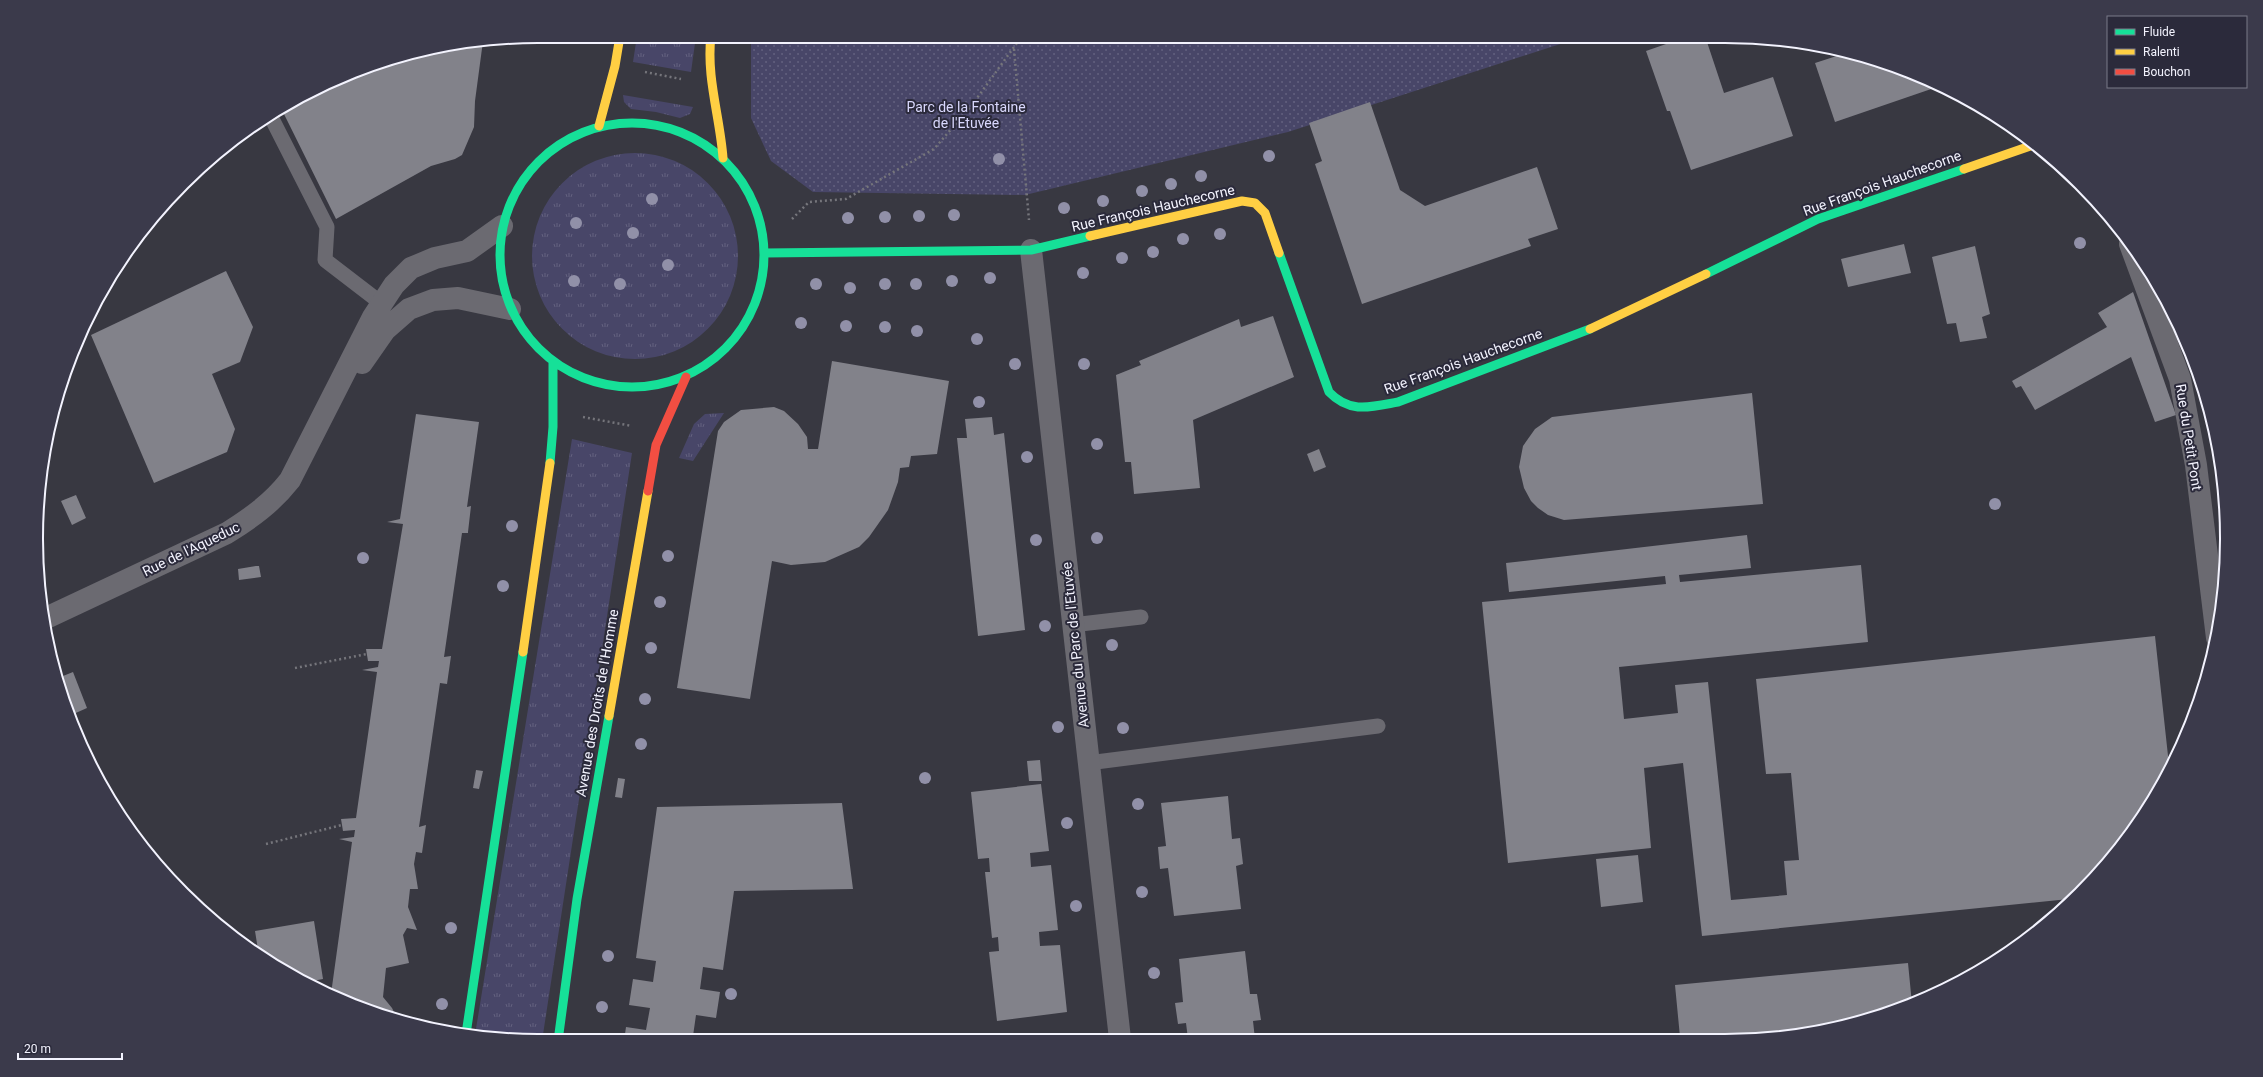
<svg xmlns="http://www.w3.org/2000/svg" width="2263" height="1077" font-family="Roboto,sans-serif">
<defs>
<pattern id="grass-tufts" width="24" height="20" patternUnits="userSpaceOnUse"><rect width="24" height="20" fill="#484668"/><path d="M3 7l-1-3M5 7V3M7 7l1-3M15 17l-1-3M17 17v-4M19 17l1-3" fill="none" stroke="#63617f"/></pattern>
<pattern id="park-dots" width="8" height="8" patternUnits="userSpaceOnUse"><rect width="8" height="8" fill="#484668"/><path d="M2 2h.1M6 6h.1" fill="none" stroke="#63617f" stroke-width="1.8" stroke-linecap="round"/></pattern>
</defs>
<rect width="100%" height="100%" fill="#383841"/>
<path fill="url(#grass-tufts)" d="M637,36H696L691,72L633,62Z
M623,95L693,107L690,114L680,118L656,112L631,109L624,102Z
M532 256a103 103 0 1 1 206 0a103 103 0 1 1-206 0Z
M724,413L693,461L679,458L694,424L705,414Z
M572,439L632,453L542,1041L475,1035Z"/>
<path fill="url(#park-dots)" d="M751,36H1585L1288,132L1025,195L813,192L771,161L751,118Z"/>
<path fill="#82828a" d="M1689,36H1705L1724,93L1773,77L1793,136L1691,170L1670,111H1667L1646,51Z
M483,41L475,101L474,127L462,155L455,159L431,166L336,219L281,108L377,63L441,46Z
M1846,53L1917,74L1937,87L1835,122L1815,63Z
M1370,102L1400,190L1425,206L1537,167L1558,229L1528,239L1531,246L1362,304L1315,164L1322,161L1309,123Z
M1904,244L1911,273L1848,287L1841,259Z
M1975,246L1990,314L1982,317L1987,338L1960,342L1956,323L1947,324L1932,257Z
M226,271L253,327L240,362L212,374L235,429L227,452L154,483L91,335Z
M2133,292L2176,415L2155,422L2131,357L2035,410L2021,386L2016,388L2012,381L2107,327L2098,313Z
M1273,316L1294,377L1193,420L1200,488L1134,494L1131,462H1125L1116,375L1141,365L1139,361L1239,319L1241,327Z
M832,361L949,381L937,454L911,456L909,467L900,468L898,482L888,510L869,537L859,547L825,562L791,565L772,561L750,699L677,688L718,431L724,422L741,410L774,407L784,411L798,424L807,437L808,449H818Z
M1752,393L1763,504L1564,520L1548,515L1538,508L1531,501L1524,488L1519,467L1523,446L1535,429L1552,417Z
M416,414L479,422L467,507L471,506L468,532V533H462L444,657L451,656L447,684L440,683L419,827L426,825L422,853L416,852L414,864L418,889H410L408,907L417,930L407,928L403,935L409,963L386,968L383,997L392,1008L397,1018L346,1003L331,994L352,842L339,839L354,837L355,830L343,831L341,819L356,818L377,672L362,670L378,667L379,661H368L366,649H382L403,524L387,522L400,519Z
M992,417L994,435L1004,433L1025,630L978,636L957,438H967L965,419Z
M1319,449L1326,467L1314,472L1307,454Z
M76,495L86,518L72,525L61,501Z
M1747,535L1751,568L1679,575L1680,582L1861,565L1868,642L1619,667L1624,719L1678,713L1675,685L1708,682L1731,900L1787,895L1784,861L1799,860L1791,773L1766,774L1756,679L2155,636L2169,765L2123,845L2069,899L1702,936L1683,763L1644,768L1651,848L1508,863L1482,602L1666,584L1665,576L1509,592L1506,563Z
M256,566H259L261,577L239,580L238,569Z
M73,672L87,708L69,716L58,678Z
M1040,760L1042,781H1029L1027,761Z
M476,770L483,771L479,789L473,788Z
M618,778L625,779L622,798L615,797Z
M1041,784L1049,851L1030,853L1031,867L1051,865L1058,930L1039,932L1040,946L1060,945L1067,1012L997,1021L989,952L999,951L998,937L992,938L985,872H990L989,858L978,859L971,792Z
M1228,796L1232,839L1240,838L1243,864L1236,866L1241,909L1174,916L1168,868L1160,869L1158,847L1166,846L1161,803Z
M842,803L853,889L734,891L723,970L703,967L700,989L720,992L716,1018L696,1015L693,1036L712,1040L624,1041L626,1027L646,1030L650,1008L629,1005L633,979L653,982L656,961L636,958L657,807Z
M1638,855L1643,902L1601,907L1596,859Z
M314,921L323,979L307,982L259,956L255,931Z
M1245,951L1250,994H1257L1261,1020L1253,1021L1255,1039H1188L1186,1023L1178,1024L1175,1003L1183,1002L1179,959Z
M1908,963L1912,1004L1790,1037H1680L1675,985Z"/>
<g fill="none" stroke-linecap="round" stroke-linejoin="round">
<path stroke="#75757b" stroke-width="2.5" stroke-dasharray="2 3" stroke-linecap="butt" d="M1014,49L1029,220
M645,72L681,79
M792,219L809,202L846,199L934,149L972,105L1022,36
M583,417L632,426
M295,668L367,654
M266,844L342,825"/>
<path stroke="#6b6a71" stroke-width="15" d="M270,115L327,227L325,260L381,303
M1072,625L1141,617
M1088,763L1378,726"/>
<path stroke="#6b6a71" stroke-width="22" d="M2130,244L2180,379L2196,465L2217,638
M1031,250L1120,1039
M362,363L385,330L409,309L433,300L458,298L510,309
M44,619L227,533C251,518 272,503 290,480L373,317L394,285L411,268L435,258L467,251L502,226"/>
<path stroke="#16e098" stroke-width="9" d="M500 255a132 132 0 1 1 264 0a132 132 0 1 1-264 0Z
M765,253L1031,250L1090,236
M1279,253L1329,392C1350,414 1371,407 1398,402L1590,329
M1706,274L1818,219L1964,169
M550,463L553,427V362
M466,1034L523,652
M558,1041L577,899L609,716"/>
<path stroke="#ffcf43" stroke-width="9" d="M711,36C706,77 720,117 723,158
M599,126L615,66L620,36
M1964,169L2033,145
M1090,236L1242,201L1255,203L1265,213L1279,253
M1590,329L1706,274
M523,652L550,463
M609,716L648,491"/>
<path stroke="#f24e42" stroke-width="9" d="M648,491L656,445L686,377"/>
</g>
<g fill="#9190a8">
<circle cx="1269" cy="156" r="6"/>
<circle cx="999" cy="159" r="6"/>
<circle cx="1201" cy="176" r="6"/>
<circle cx="1171" cy="184" r="6"/>
<circle cx="1142" cy="191" r="6"/>
<circle cx="652" cy="199" r="6"/>
<circle cx="1103" cy="201" r="6"/>
<circle cx="1064" cy="208" r="6"/>
<circle cx="954" cy="215" r="6"/>
<circle cx="919" cy="216" r="6"/>
<circle cx="885" cy="217" r="6"/>
<circle cx="848" cy="218" r="6"/>
<circle cx="576" cy="223" r="6"/>
<circle cx="633" cy="233" r="6"/>
<circle cx="1220" cy="234" r="6"/>
<circle cx="1183" cy="239" r="6"/>
<circle cx="2080" cy="243" r="6"/>
<circle cx="1153" cy="252" r="6"/>
<circle cx="1122" cy="258" r="6"/>
<circle cx="668" cy="265" r="6"/>
<circle cx="1083" cy="273" r="6"/>
<circle cx="990" cy="278" r="6"/>
<circle cx="574" cy="281" r="6"/>
<circle cx="952" cy="281" r="6"/>
<circle cx="620" cy="284" r="6"/>
<circle cx="816" cy="284" r="6"/>
<circle cx="885" cy="284" r="6"/>
<circle cx="916" cy="284" r="6"/>
<circle cx="850" cy="288" r="6"/>
<circle cx="801" cy="323" r="6"/>
<circle cx="846" cy="326" r="6"/>
<circle cx="885" cy="327" r="6"/>
<circle cx="917" cy="331" r="6"/>
<circle cx="977" cy="339" r="6"/>
<circle cx="1015" cy="364" r="6"/>
<circle cx="1084" cy="364" r="6"/>
<circle cx="979" cy="402" r="6"/>
<circle cx="1097" cy="444" r="6"/>
<circle cx="1027" cy="457" r="6"/>
<circle cx="1995" cy="504" r="6"/>
<circle cx="512" cy="526" r="6"/>
<circle cx="1097" cy="538" r="6"/>
<circle cx="1036" cy="540" r="6"/>
<circle cx="668" cy="556" r="6"/>
<circle cx="363" cy="558" r="6"/>
<circle cx="503" cy="586" r="6"/>
<circle cx="660" cy="602" r="6"/>
<circle cx="1045" cy="626" r="6"/>
<circle cx="1112" cy="645" r="6"/>
<circle cx="651" cy="648" r="6"/>
<circle cx="645" cy="699" r="6"/>
<circle cx="1058" cy="727" r="6"/>
<circle cx="1123" cy="728" r="6"/>
<circle cx="641" cy="744" r="6"/>
<circle cx="925" cy="778" r="6"/>
<circle cx="1138" cy="804" r="6"/>
<circle cx="1067" cy="823" r="6"/>
<circle cx="1142" cy="892" r="6"/>
<circle cx="1076" cy="906" r="6"/>
<circle cx="451" cy="928" r="6"/>
<circle cx="608" cy="956" r="6"/>
<circle cx="1154" cy="973" r="6"/>
<circle cx="731" cy="994" r="6"/>
<circle cx="442" cy="1004" r="6"/>
<circle cx="602" cy="1007" r="6"/>
</g>
<g text-anchor="middle" stroke-width="4" stroke-linejoin="round" paint-order="stroke">
<g font-size="14" fill="#d9d8fd" stroke="#2b2a3b">
<text x="966" y="112">Parc de la Fontaine<tspan x="966" dy="16">de l'Etuvée</tspan></text>
</g>
<g font-size="14" fill="#f3f3fe" stroke="#2b2a3b">
<text transform="translate(1882 183) rotate(-20)" y="5">Rue François Hauchecorne</text>
<text transform="translate(1153 208) rotate(-13)" y="5">Rue François Hauchecorne</text>
<text transform="translate(1463 361) rotate(-20)" y="5">Rue François Hauchecorne</text>
<text transform="translate(2189 437) rotate(81)" y="5">Rue du Petit Pont</text>
<text transform="translate(191 549) rotate(-26)" y="5">Rue de l'Aqueduc</text>
<text transform="translate(1075 645) rotate(-96)" y="5">Avenue du Parc de l'Etuvée</text>
<text transform="translate(597 703) rotate(-80)" y="5">Avenue des Droits de l'Homme</text>
</g>
</g>
<path d="M0 0H2263V1077H0ZM538 43H1725A495 495 0 0 1 2220 538V539A495 495 0 0 1 1725 1034H538A495 495 0 0 1 43 539V538A495 495 0 0 1 538 43Z" fill="#3b3a4b" fill-rule="evenodd"/>
<path fill="none" stroke="#f3f3fe" stroke-width="2" d="M538 43H1725A495 495 0 0 1 2220 538V539A495 495 0 0 1 1725 1034H538A495 495 0 0 1 43 539V538A495 495 0 0 1 538 43Z"/>
<rect x="2107" y="16" width="140" height="72" fill="#2b2a3b" stroke="#7b7a89"/>
<rect x="2115" y="29" width="20" height="6" fill="#16e098" stroke="#7b7a89"/>
<text x="2143" y="36" font-size="12" fill="#f3f3fe">Fluide</text>
<rect x="2115" y="49" width="20" height="6" fill="#ffcf43" stroke="#7b7a89"/>
<text x="2143" y="56" font-size="12" fill="#f3f3fe">Ralenti</text>
<rect x="2115" y="69" width="20" height="6" fill="#f24e42" stroke="#7b7a89"/>
<text x="2143" y="76" font-size="12" fill="#f3f3fe">Bouchon</text>
<path d="M18 1053v6h104v-6" fill="none" stroke="#f3f3fe" stroke-width="2"/>
<text x="24" y="1053" font-size="12" fill="#f3f3fe" stroke="#2b2a3b" stroke-width="3" paint-order="stroke">20 m</text>
</svg>
